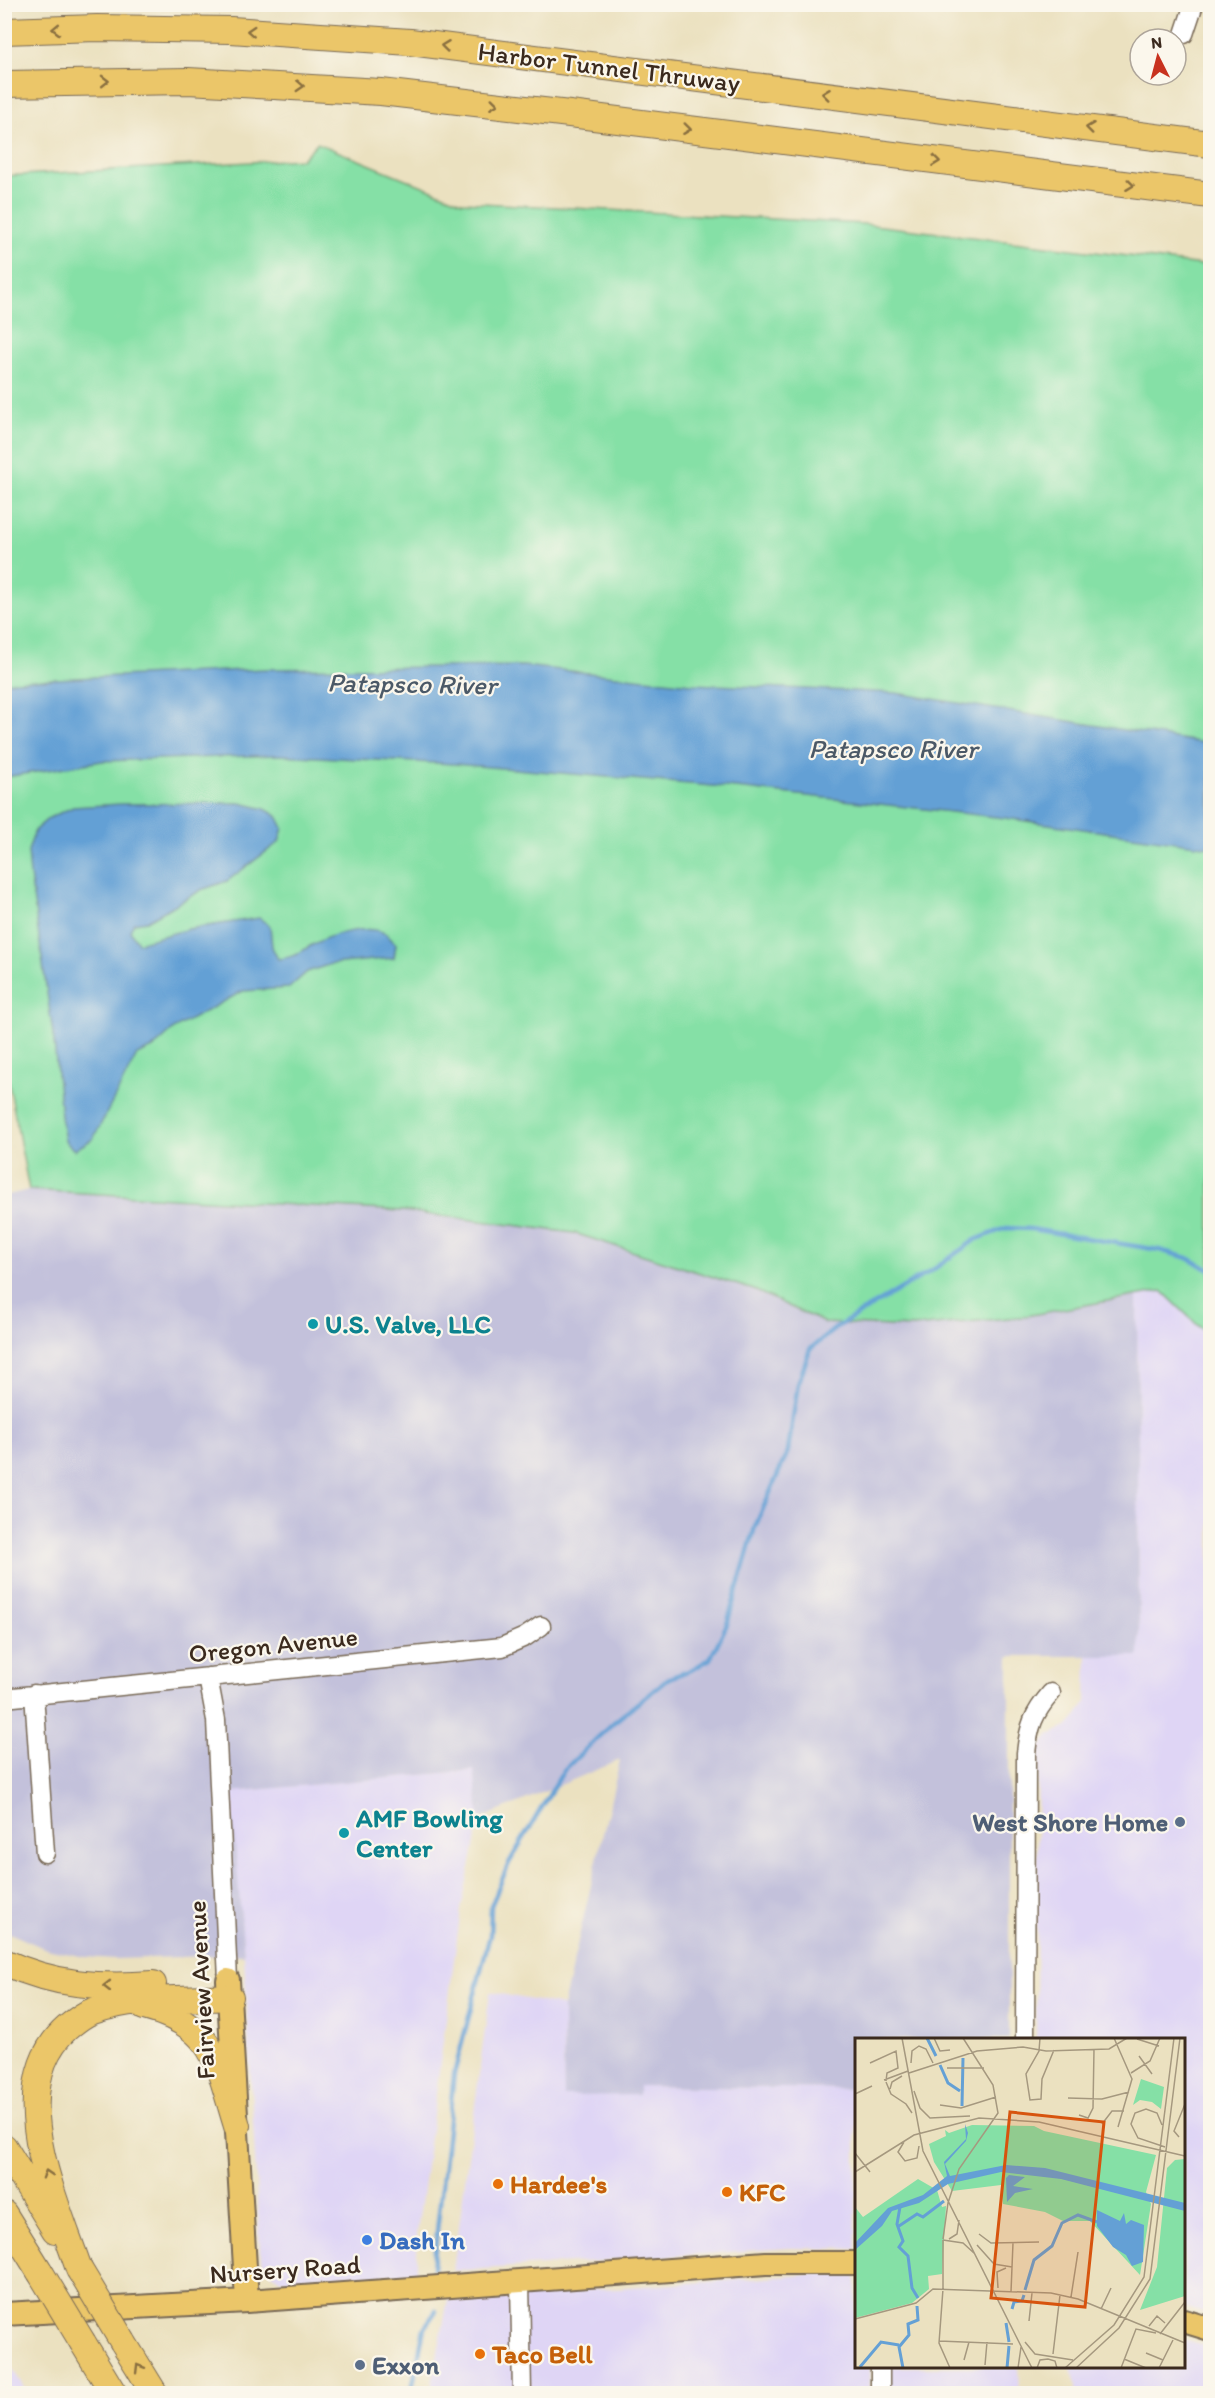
<svg xmlns="http://www.w3.org/2000/svg" width="1215" height="2398" font-family="Itim,sans-serif">
<rect width="100%" height="100%" fill="#fbf7ec"/>
<filter id="ink" filterUnits="userSpaceOnUse"><feTurbulence type="fractalNoise" baseFrequency=".0167" numOctaves="2"/><feDisplacementMap in="SourceGraphic" scale="12" xChannelSelector="R" yChannelSelector="G"/><feConvolveMatrix kernelMatrix="1 2 1 2 8 2 1 2 1" color-interpolation-filters="sRGB"/></filter>
<filter id="wash" filterUnits="userSpaceOnUse"><feTurbulence type="fractalNoise" baseFrequency=".008" numOctaves="4" result="noise"/><feDisplacementMap in="SourceGraphic" scale="24" xChannelSelector="R" yChannelSelector="G"/><feGaussianBlur stdDeviation="1.35" result="paint"/><feColorMatrix in="noise" values="0 0 0 0 0 0 0 0 0 0 0 0 0 0 0 0 0 1.4 0 .05"/><feComposite in="paint" operator="in"/></filter>
<g filter="url(#wash)">
<rect width="100%" height="100%" fill="#ebe1c0"/>
<path fill="#dfd5f5" d="M1162,1291L1210,1337V2315L1184,2307V2040H1036L1038,1751L1049,1735L1067,1727L1078,1715L1086,1702L1087,1656L1139,1655L1137,1295Z
M475,1770L480,1819L461,1909L417,2233V2274L293,2281L281,2280L272,2274L264,2266L260,2252L244,1955L230,1792Z
M490,1992L563,2006L564,2095H638L639,2086L856,2089V2249L790,2248L453,2271Z
M856,2272V2366L869,2367L870,2393L430,2394L448,2299Z
M1184,2339L1210,2347V2393H1077L1072,2367L1184,2366Z
M5,2356L27,2393H5Z
M887,2367H1018L1019,2393L887,2394Z"/>
<path fill="#c3c1db" d="M29,1190L403,1211L574,1233L754,1290L825,1323L913,1327L1020,1317L1137,1295L1139,1656H1009V2039L856,2040V2089L639,2086V2095L564,2096L563,2006L620,1760L480,1819L474,1770L231,1792L244,1955L115,1959L85,1957L46,1949L5,1931L4,1196Z"/>
<path fill="#85e0a6" stroke="#608562" stroke-width="1.5" d="M317,143L462,202L865,224L1210,266V1337L1162,1291L1020,1317L913,1327L825,1323L754,1290L574,1233L403,1211L29,1190L4,1058V176L302,159Z"/>
<path fill="#64a0d5" stroke="#50657a" stroke-width="1.5" d="M523,666L692,684L896,693L1210,744V847L1005,818L736,788L455,764L278,755L102,761L5,777V683L15,681L265,669Z
M240,803L265,809L277,816L283,828L279,842L227,881L201,890L147,921L134,923L130,931L138,943L188,929L259,918L270,926L272,947L278,959C296,957 298,953 312,945C329,935 369,923 386,934C389,937 393,941 396,944L394,958L331,964L307,972L289,988L243,991L175,1028L153,1048L137,1055L93,1139L74,1150L65,1141L61,1116L54,1041L30,875L28,851L35,830L49,818L73,807L121,804Z"/>
<g fill="none" stroke-linecap="round" stroke-linejoin="round">
<path stroke="#64a0d5" stroke-width="4.5" d="M433,2268L454,2074L490,1935L491,1906L509,1863L564,1770L614,1722L669,1678L691,1670L710,1659L727,1624L755,1527L788,1451L798,1384L810,1349L837,1327L934,1269L975,1240L1006,1228L1031,1229L1159,1250L1188,1258L1210,1270
M411,2394L424,2328L436,2311"/>
</g>
</g>
<g filter="url(#ink)">
<g fill="none" stroke-linecap="round" stroke-linejoin="round">
<defs>
<path id="minor" d="M1184,34L1194,4
M208,1677L216,1720L228,1980
M34,1694L45,1853
M4,1698L502,1647L525,1637L541,1626
M1025,2040L1026,1753C1029,1726 1033,1714 1051,1693
M520,2281L522,2394
M880,2394V2366"/>
<path id="major" d="M228,1980L247,2301
M4,2314L247,2301L766,2263H856
M1184,2321L1210,2329"/>
<path id="highway" d="M4,31L97,28L231,30L410,42L1210,144
M4,84L188,81L381,92L578,115L1210,195
M4,1962C54,1985 99,1988 153,1984
M144,2007C217,2026 217,2063 237,2126
M4,2147L55,2230
M4,2214L40,2272
M79,2269C56,2201 1,2086 67,2028C74,2022 84,2014 93,2011C135,1996 185,2000 230,1997
M123,2342L155,2394
M83,2343L114,2394"/>
</defs>
<use href="#minor" stroke="#796a57" stroke-width="21"/>
<use href="#major" stroke="#796a57" stroke-width="26"/>
<use href="#highway" stroke="#796a57" stroke-width="28"/>
<use href="#minor" stroke="#fff" stroke-width="18"/>
<use href="#major" stroke="#ebc669" stroke-width="22"/>
<use href="#highway" stroke="#ebc669" stroke-width="26"/>
<defs>
<path id="highway-bridge" d="M79,2269L123,2342
M40,2272L83,2343"/>
</defs>
<use href="#highway-bridge" stroke="#796a57" stroke-width="28" stroke-linecap="butt"/>
<use href="#highway-bridge" stroke="#ebc669" stroke-width="26"/>
</g>
<defs><path id="oneway-chevron" d="M-2-3.5L2.5 0L-2 3.5" fill="none" stroke-width="1.6" stroke-linecap="round" stroke-linejoin="round" transform="scale(1.5)"/></defs>
<g stroke="#8a7040">
<use href="#oneway-chevron" transform="translate(56 29) rotate(179)"/>
<use href="#oneway-chevron" transform="translate(251 31) rotate(-177)"/>
<use href="#oneway-chevron" transform="translate(445 46) rotate(-173)"/>
<use href="#oneway-chevron" transform="translate(105 81) rotate(-1)"/>
<use href="#oneway-chevron" transform="translate(300 86) rotate(3)"/>
<use href="#oneway-chevron" transform="translate(826 94) rotate(-173)"/>
<use href="#oneway-chevron" transform="translate(494 104) rotate(7)"/>
<use href="#oneway-chevron" transform="translate(1090 128) rotate(-173)"/>
<use href="#oneway-chevron" transform="translate(687 129) rotate(7)"/>
<use href="#oneway-chevron" transform="translate(936 161) rotate(7)"/>
<use href="#oneway-chevron" transform="translate(1130 185) rotate(7)"/>
<use href="#oneway-chevron" transform="translate(107 1986) rotate(-180)"/>
<use href="#oneway-chevron" transform="translate(47 2174) rotate(-107)"/>
<use href="#oneway-chevron" transform="translate(139 2368) rotate(-121)"/>
</g>
</g>
<g fill="#0f9aa8" stroke="#fbf7ec" stroke-width="2">
<circle cx="313" cy="1324" r="6"/>
<circle cx="344" cy="1833" r="6"/>
</g>
<g fill="#5c6f8a" stroke="#fbf7ec" stroke-width="2">
<circle cx="1180" cy="1822" r="6"/>
<circle cx="360" cy="2365" r="6"/>
</g>
<g fill="#e8710a" stroke="#fbf7ec" stroke-width="2">
<circle cx="498" cy="2184" r="6"/>
<circle cx="727" cy="2192" r="6"/>
<circle cx="480" cy="2354" r="6"/>
</g>
<circle fill="#3f7fe0" stroke="#fbf7ec" stroke-width="2" cx="367" cy="2240" r="6"/>
<g text-anchor="middle" stroke-width="4.5" stroke-linejoin="round" paint-order="stroke">
<g font-size="26" fill="#3b2a1e" stroke="#fbf7ec">
<text transform="translate(609 67) rotate(7)" y="9">Harbor Tunnel Thruway</text>
<text transform="translate(273 1645) rotate(-6)" y="9">Oregon Avenue</text>
<text transform="translate(201 1990) rotate(-93)" y="9">Fairview Avenue</text>
<text transform="translate(285 2269) rotate(-4)" y="9">Nursery Road</text>
</g>
<g font-size="26" font-weight="bold" fill="#0d838f" stroke="#fbf7ec" text-anchor="start">
<text x="325" y="1333">U.S. Valve, LLC</text>
<text x="356" y="1827">AMF Bowling<tspan x="356" dy="30">Center</tspan></text>
</g>
<g font-size="26" font-weight="bold" fill="#4e5e75" stroke="#fbf7ec" text-anchor="end">
<text x="1168" y="1831">West Shore Home</text>
<text x="372" y="2374" text-anchor="start">Exxon</text>
</g>
<g font-size="26" font-weight="bold" fill="#c56008" stroke="#fbf7ec" text-anchor="start">
<text x="510" y="2193">Hardee's</text>
<text x="739" y="2201">KFC</text>
<text x="492" y="2363">Taco Bell</text>
</g>
<g font-size="26" font-weight="bold" fill="#366cbe" stroke="#fbf7ec" text-anchor="start">
<text x="379" y="2249">Dash In</text>
</g>
<g font-size="27" font-style="italic" fill="#4b5967" stroke="#fbf7ec">
<text transform="translate(412 684) rotate(1)" y="9">Patapsco River</text>
<text x="893" y="758">Patapsco River</text>
</g>
</g>
<g transform="translate(855 2038)">
<rect width="330" height="330" fill="#ebe1c0"/>
<path d="M286,41L309,49L306,71L297,64L285,62L278,67ZM117,87L179,88L189,93L301,117L291,154L296,166L285,237L235,183H208L190,174L148,166L146,147L97,153L79,124L74,106L91,98L90,92L94,95ZM330,121V258L285,272L302,229L312,130L320,122ZM63,141L82,152L87,169L91,168L87,236L73,238L74,251L57,265L0,280V169L8,179Z" fill="#85e0a6"/>
<path d="M110,86L113,95L111,103L90,126L95,138L151,127L190,130L330,165V173L206,141L146,134L93,146L64,165L37,173L27,188L0,212V205L33,170L68,157L92,138L89,124L111,101ZM154,137L170,139L158,148L178,151L160,155L152,164L151,140ZM242,172L265,183L269,175L271,186L276,182L289,187L288,224L277,228L271,217L258,209L242,188Z" fill="#64a0d5"/>
<path fill="none" stroke="#64a0d5" stroke-width="3" d="M72,0L81,18M85,27L93,45L105,53M107,68L108,20M45,169L42,186L48,203L44,209L53,218L57,250L63,260M44,188L62,176L68,179L89,163M170,252L179,222L197,208L207,185L223,177L242,184M157,271L159,264L167,263L169,257M151,285L154,304M5,329L26,304L44,307M48,330L44,309L54,297L53,286L63,282L62,268M152,330L154,308"/>
<path fill="none" stroke="#a5987f" stroke-width="1.5" d="M47,0L68,113L177,330M79,0L85,13L95,12M185,0L184,13L171,36L175,62L186,61L187,41L199,12M259,0L277,41L263,89M282,1L304,8M284,18L297,36M15,25L41,13L43,30L32,35L31,43M56,25L57,13L64,8L71,11L78,25M92,30H129M54,35L122,13L168,9L191,13L254,11L272,0M276,35L295,23L305,0M29,42L53,33M31,44L36,56L51,66L57,75M35,51L37,44L47,38M59,53L65,70L75,80L115,78M0,56L17,48M213,60L247,61L274,54M85,67L106,70L141,59M224,77L233,80L238,70L239,11M247,86L257,73H269M307,87L302,75L291,71L280,75L276,86L283,100L310,109M324,99L319,93L330,66M49,104L43,114L50,123L62,120L64,108M0,115L15,134M0,134L59,97L124,80L184,84L330,118M124,196L136,205L184,204M88,201L93,165L104,131L143,75L138,47L108,0M94,201L102,196L104,182M88,202L108,205L120,216M122,207L139,226L157,229M157,229L158,205M143,250L142,234L151,230M88,251L84,305L95,330M88,251V202M156,254L157,229M216,259L223,214M246,271L256,250M0,281L61,265L78,251L196,255L223,261L330,305M174,283L177,255M294,288L302,278L310,285M305,296L330,264M84,303L158,306M170,304L180,316L218,322M291,315L308,322M198,316L205,257M269,321L291,330M109,322L114,304M130,327L132,304M163,330L166,309M182,330L185,322L193,321L200,323L202,330M210,330L259,287L289,239L319,0M221,330L264,290L295,241L325,0M266,330L281,291L301,295M304,330L318,302"/>
<path fill="#d7540e" fill-opacity="0.15" stroke="#d7540e" stroke-width="3" d="M155,74L249,84L230,269L136,260Z"/>
<rect width="330" height="330" fill="none" stroke="#3b2a1e" stroke-width="3"/>
</g>
<rect width="1215" height="2398" fill="none" stroke="#fbf7ec" stroke-width="24"/>
<g transform="translate(1158 57) rotate(354)"><circle r="28" fill="#fbf7ec" stroke="#aea59a" stroke-width="1.5"/>
<path d="M0-4.5L10 22L0 15L-10 22Z" fill="#c8321e"/>
<text y="-9" font-size="16" font-weight="bold" text-anchor="middle" fill="#3b2a1e">N</text>
</g>
</svg>
